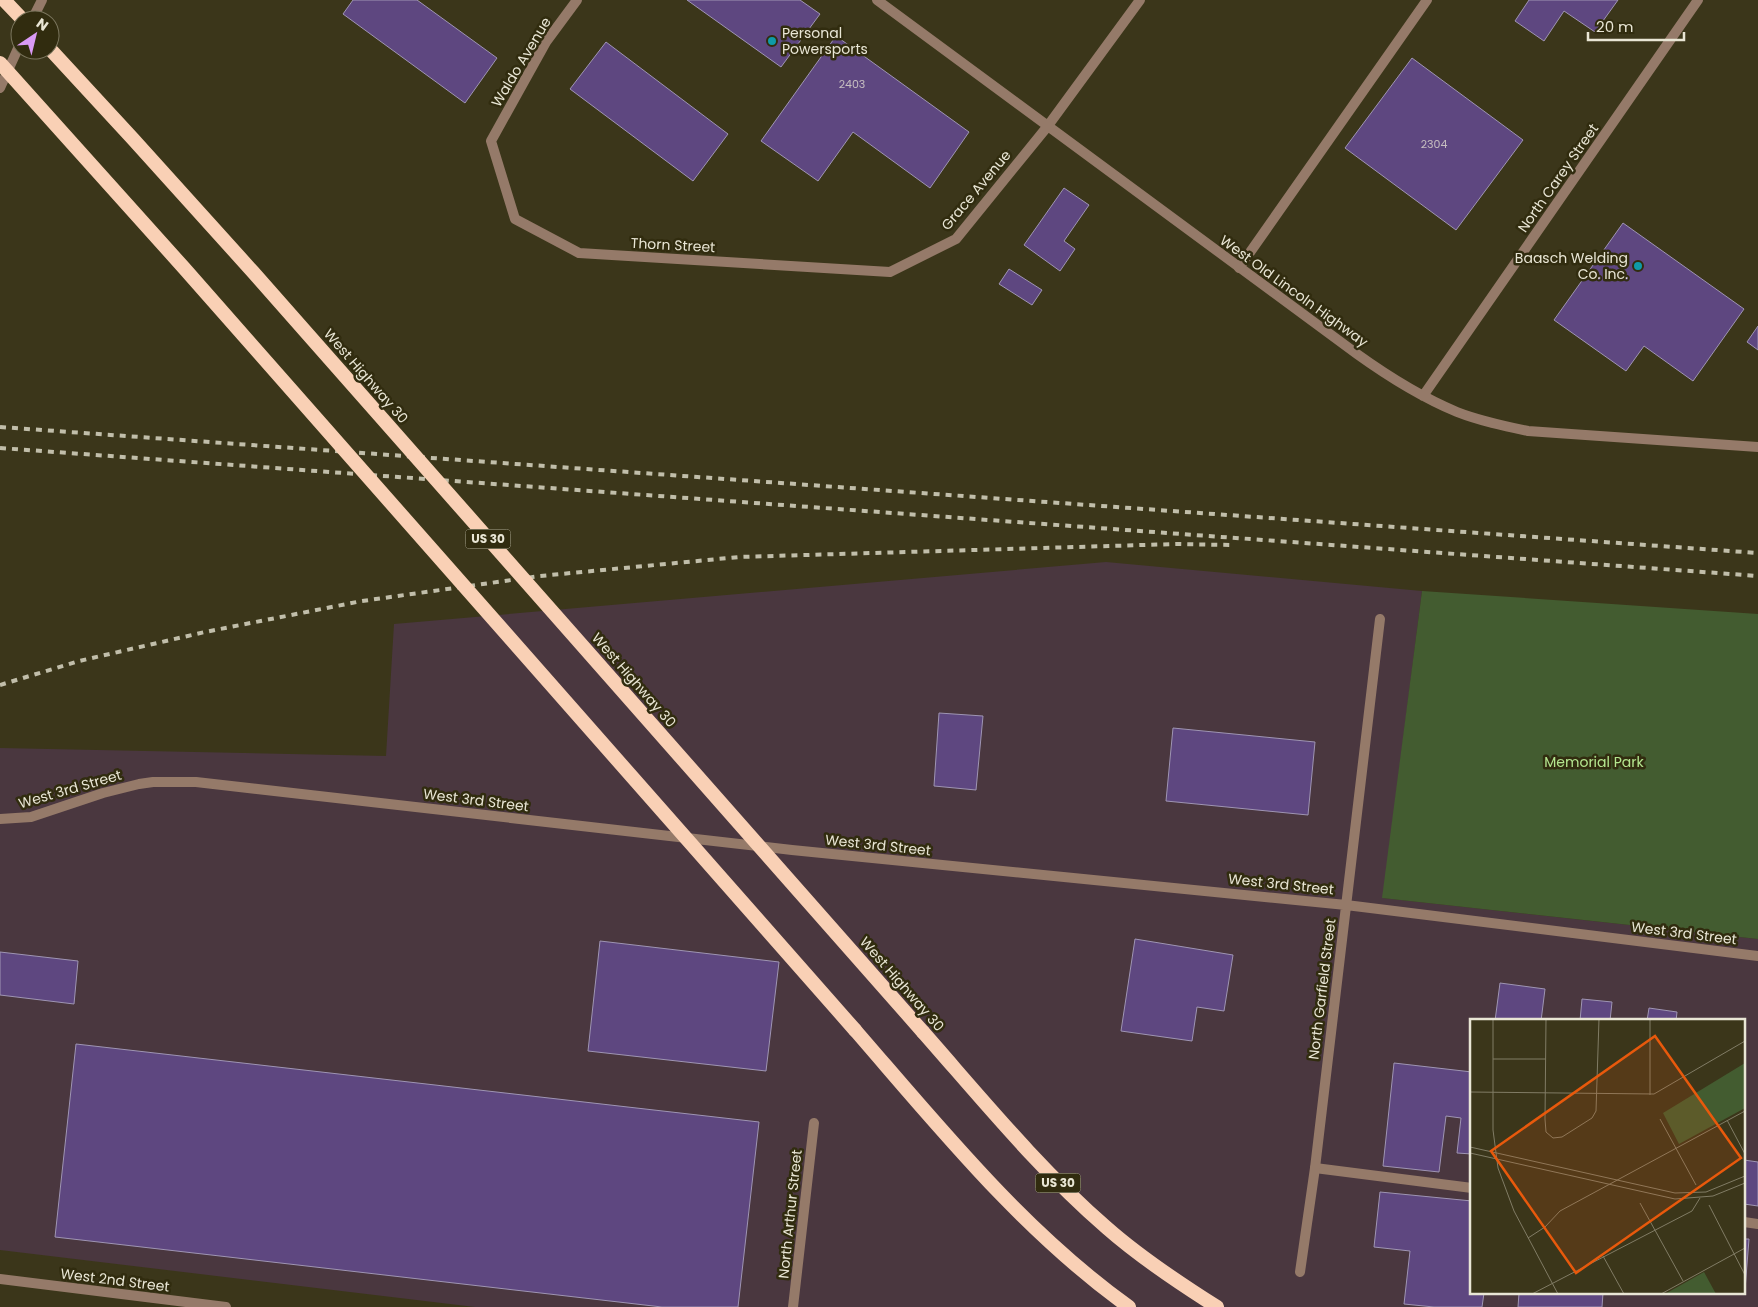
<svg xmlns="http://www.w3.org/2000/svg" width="1758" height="1307" font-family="Poppins,sans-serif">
<rect width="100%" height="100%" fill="#3b361a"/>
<path fill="#4a373f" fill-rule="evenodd" d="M1106,562L1422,591L1383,898L1758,939V1307H475L0,1250V748L386,756L394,624ZM1472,1021H1744V1293H1472Z"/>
<path fill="#435c30" d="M1422,591L1758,614V939L1382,898Z"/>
<path fill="#5e4780" stroke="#9f95b3" d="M353,0H417L497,58L465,103L343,14Z
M687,0H800L820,14L781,67Z
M1529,0H1618L1595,32L1564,11L1544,41L1515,21Z
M836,36L969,132L930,188L853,132L818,181L761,141Z
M606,42L728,134L693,181L570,89Z
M1412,58L1523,140L1456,230L1345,148Z
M1064,188L1089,205L1064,241L1075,249L1060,271L1024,245Z
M1623,223L1744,309L1693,381L1644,346L1626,371L1554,320Z
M1009,269L1042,290L1032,305L999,284Z
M1758,326V350L1747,342Z
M939,713L983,716L976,790L934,786Z
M1173,728L1315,742L1308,815L1166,801Z
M1135,939L1233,955L1224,1011L1197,1007L1192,1041L1121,1031Z
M600,941L779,962L766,1071L588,1051Z
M0,952L78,961L74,1004L0,995Z
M1500,983L1545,989L1541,1021H1495Z
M1582,999L1612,1002L1610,1021H1580Z
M1649,1008L1677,1012L1676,1021H1647Z
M76,1044L759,1122L738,1307H662L55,1237Z
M1394,1063L1472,1072V1154L1457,1153L1461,1118L1446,1116L1439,1172L1383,1166Z
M1744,1160L1758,1162V1206L1744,1204Z
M1380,1192L1472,1201V1293H1484L1482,1307H1434L1404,1304L1410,1251L1374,1247Z
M1744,1239H1749L1745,1290H1744Z
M1519,1293H1603L1602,1307H1518Z"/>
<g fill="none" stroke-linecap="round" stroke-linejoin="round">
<path stroke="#957a69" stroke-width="10" d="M1239,268L1427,0
M1315,1168L1472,1188
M1744,1222L1758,1224"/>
<path stroke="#957a69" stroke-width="10" d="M577,0L546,42L491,141L515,219L579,253L890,272L956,239L1047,127L1140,0
M877,0L1357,354C1389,377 1421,397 1457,412C1480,421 1504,426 1528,431L1758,447
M1423,396L1698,0
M0,819L31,817L103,793L139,784L153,782H196L792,850L1346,905L1758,956
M1300,1272L1315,1168L1380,619
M793,1307L814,1123"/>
<path stroke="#957a69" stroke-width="10" d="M32,20L42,0
M0,88L20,44
M0,1279L226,1307"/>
<path stroke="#f9d0b5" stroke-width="14" d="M4,0L23,20
M855,1030C940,1128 1023,1231 1129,1307
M923,1032C982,1099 1039,1169 1107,1228C1141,1258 1179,1283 1217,1307"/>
<path stroke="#c1beaa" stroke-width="4" stroke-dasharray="6 6" stroke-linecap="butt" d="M0,427L1758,553
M0,448L1758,576
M0,685L79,661L205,632L362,601L540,576L739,557L1176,544L1232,545"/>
<path stroke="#f9d0b5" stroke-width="14" d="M50,49L133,139L253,272L923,1032
M0,63L184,268L855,1030"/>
</g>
<g fill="#0f9aa8" stroke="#312c0f" stroke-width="2">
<circle cx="772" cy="41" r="5"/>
<circle cx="1638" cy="266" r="5"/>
</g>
<g text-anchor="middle" stroke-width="5" stroke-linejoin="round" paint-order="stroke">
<g font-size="11" fill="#c6bec0">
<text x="852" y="88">2403</text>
<text x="1434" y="148">2304</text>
</g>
<g fill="#312c0f" stroke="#b2ae9a" stroke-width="1">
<rect x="465.5" y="529.5" width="45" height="19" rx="4"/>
<rect x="1035.5" y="1173.5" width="45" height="19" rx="4"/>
</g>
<g font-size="12" font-weight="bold" fill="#e9e6d5">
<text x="488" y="543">US 30</text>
<text x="1058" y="1187">US 30</text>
</g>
<g font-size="14" fill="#e9e6d5" stroke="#312c0f" text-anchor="start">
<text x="782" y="38">Personal<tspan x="782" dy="16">Powersports</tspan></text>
<text x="1628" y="263" text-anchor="end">Baasch Welding<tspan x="1628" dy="16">Co. Inc.</tspan></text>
</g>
<g font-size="14" fill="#e9e6d5" stroke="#312c0f">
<text transform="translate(521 62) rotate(-59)" y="5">Waldo Avenue</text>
<text transform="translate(1558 178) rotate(-55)" y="5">North Carey Street</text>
<text transform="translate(976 190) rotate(-50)" y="5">Grace Avenue</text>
<text transform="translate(673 245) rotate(3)" y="5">Thorn Street</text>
<text transform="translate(1294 291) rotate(36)" y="5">West Old Lincoln Highway</text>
<text transform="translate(366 376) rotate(49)" y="5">West Highway 30</text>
<text transform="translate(634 680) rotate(49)" y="5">West Highway 30</text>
<text transform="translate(70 789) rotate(-16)" y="5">West 3rd Street</text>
<text transform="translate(476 800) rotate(7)" y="5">West 3rd Street</text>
<text transform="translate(878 845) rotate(6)" y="5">West 3rd Street</text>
<text transform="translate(1281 884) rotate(6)" y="5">West 3rd Street</text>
<text transform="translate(1684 933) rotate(7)" y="5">West 3rd Street</text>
<text transform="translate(902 984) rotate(49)" y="5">West Highway 30</text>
<text transform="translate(1322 989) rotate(-83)" y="5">North Garfield Street</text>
<text transform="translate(790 1214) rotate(-84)" y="5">North Arthur Street</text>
<text transform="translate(115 1280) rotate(7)" y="5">West 2nd Street</text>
</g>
<g font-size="14" fill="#b4e68f" stroke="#312c0f">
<text x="1594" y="767">Memorial Park</text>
</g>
</g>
<g transform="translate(1470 1019)">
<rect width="275" height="275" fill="#3b361a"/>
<path d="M275,44V89L209,125L193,94ZM234,253L246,275H195Z" fill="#435c30"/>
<path fill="none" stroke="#817c65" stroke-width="1" d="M23,0V111L28,149L44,192L88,275M76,0L75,100L76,113L83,119L92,118L122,99L126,92L129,0M180,0V76M23,40H76M0,73L184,75L275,22M190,100L226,166M257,101L275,135M0,128L205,174L236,173L275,157M0,134L205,180L243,177L275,164M170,184L213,262M239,186L275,256M58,219L75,208L90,192L275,92M133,237L154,275M62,275L222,192L230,179M191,275L275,229"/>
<path fill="#e8590c" fill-opacity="0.15" stroke="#e8590c" stroke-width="2.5" d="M185,17L271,139L106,254L21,132Z"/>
<rect width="275" height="275" fill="none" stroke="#e9e6d5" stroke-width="2.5"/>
</g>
<g transform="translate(35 35) rotate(35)"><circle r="24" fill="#312c0f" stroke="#7b765e"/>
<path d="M0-4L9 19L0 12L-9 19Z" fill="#da9af6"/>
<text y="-8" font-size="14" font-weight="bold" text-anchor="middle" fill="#e9e6d5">N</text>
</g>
<path d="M1588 32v8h96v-8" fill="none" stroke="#e9e6d5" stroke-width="2.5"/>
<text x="1596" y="32" font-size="15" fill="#e9e6d5" stroke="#312c0f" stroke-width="4" paint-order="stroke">20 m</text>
</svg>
